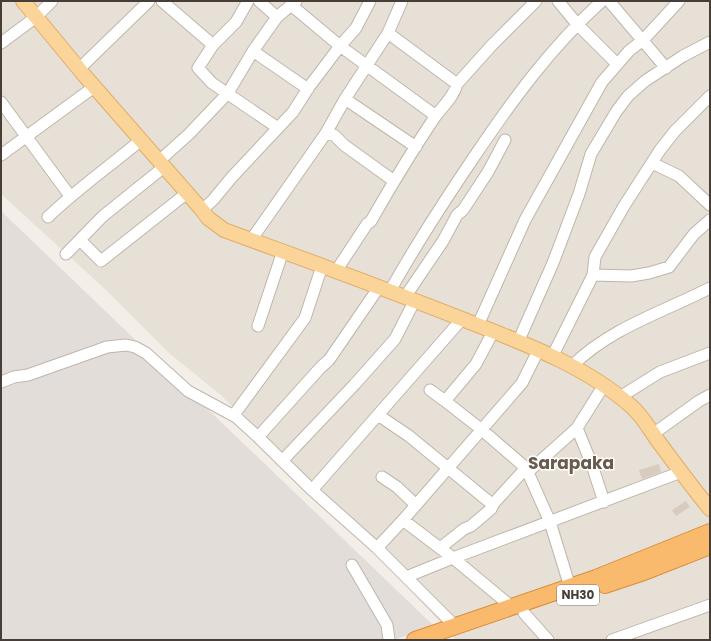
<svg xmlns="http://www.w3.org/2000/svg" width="711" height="641" font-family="Poppins,sans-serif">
<rect width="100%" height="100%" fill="#f3eee8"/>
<path fill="#e7e0d6" d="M1,1H710V640H456L404,582L345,525L222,396L169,353L106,290L1,194Z"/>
<path fill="#e3ddd9" d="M1,211L434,626L394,640H1Z"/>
<path fill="#d8ccc0" d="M659,464L661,472L642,479L639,470Z
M686,501L690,507L676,516L672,510Z"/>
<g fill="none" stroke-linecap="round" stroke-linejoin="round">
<defs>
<path id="minor" d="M162,1L213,45
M248,1L236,22L213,45L198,68L212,83L278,128
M259,1L277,17
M558,1L577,24L617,64
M609,1L666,68
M291,5L340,46L436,116
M388,33L457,84
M1,43L36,17L52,1
M253,51L308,89
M79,69L149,1
M345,99L416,147
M1,102L70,196
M326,133L334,135L344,145L394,181
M1,155L94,87
M159,161L189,134L228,93L253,51L277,17L296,1
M652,163L679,176L710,205
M202,210L213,200L232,177L293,112L309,87L340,46L356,28L370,1
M48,217C77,189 110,166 141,140
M80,240L101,261L187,193
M251,240L326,133L345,99L388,33L402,1
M66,254L103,216L164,167
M336,271L367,224L371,221C391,186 412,151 435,117C442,107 454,97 457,84L492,45L536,1
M593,275L631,276L649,273L669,267L694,234L710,220
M390,291C415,246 443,203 472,160C511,102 550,48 602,1
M405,297L443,241L457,215L463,210L488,172L505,140
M478,325L525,220L602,82L629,51L643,40L679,1
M258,326L283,251
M493,332L476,364L445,401L482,430L526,468L550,522L570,587
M518,342L553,263L579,194L591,154L616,112L628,96L645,81L683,56L710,42
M552,357L593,275L595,257L624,206L660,150L675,131L710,96
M572,366C610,328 663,312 710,288
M1,382L14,377L28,375L107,347L126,345L135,347L146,353L188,391L236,417L258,437L312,490L377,548L455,626
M430,390L445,401
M620,397L660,372L710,353
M378,415L409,436L493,505
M236,417L235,414L236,412L305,318L322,266
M577,428L592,465L604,502
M653,434L699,401L710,395
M258,437L321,367L329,360L379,287
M282,461L355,384L395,339L415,300
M528,472L577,428L604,385
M382,477L397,487L416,505
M312,490L462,319
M403,520L453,558L512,607
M377,548L403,520L522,383L538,351
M440,548L464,529L471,526L491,509L494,503L526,468
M352,565L387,625L389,640
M406,577L453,558L681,472
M524,613L548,640
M612,640L710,605"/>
<path id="major" d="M23,1L84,75L202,210L208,218L224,230C304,259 383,288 462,319C520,342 583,364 631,406C642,415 650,430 658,441C675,464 692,487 710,509"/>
<path id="highway" d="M605,585L641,573L710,546
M415,640L596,578L710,532"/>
</defs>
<use href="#minor" stroke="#bfb5ab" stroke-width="13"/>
<use href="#major" stroke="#e0ae69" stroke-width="16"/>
<use href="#highway" stroke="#d98d3c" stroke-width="18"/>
<use href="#minor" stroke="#fff" stroke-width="11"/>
<use href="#major" stroke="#fbd499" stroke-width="14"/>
<use href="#highway" stroke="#f9ba6d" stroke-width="16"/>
</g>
<g text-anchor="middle" stroke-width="3" stroke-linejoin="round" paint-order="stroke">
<rect fill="#fff" stroke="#7e7873" stroke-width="1" x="557" y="585" width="42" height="20" rx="3"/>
<g font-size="12" font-weight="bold" fill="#463e37">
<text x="578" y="599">NH30</text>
</g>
<g font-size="17" font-weight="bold" fill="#695b4e" stroke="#fff">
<text x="571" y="469">Sarapaka</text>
</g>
</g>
<rect width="711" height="641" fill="none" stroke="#463e37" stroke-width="4"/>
</svg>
